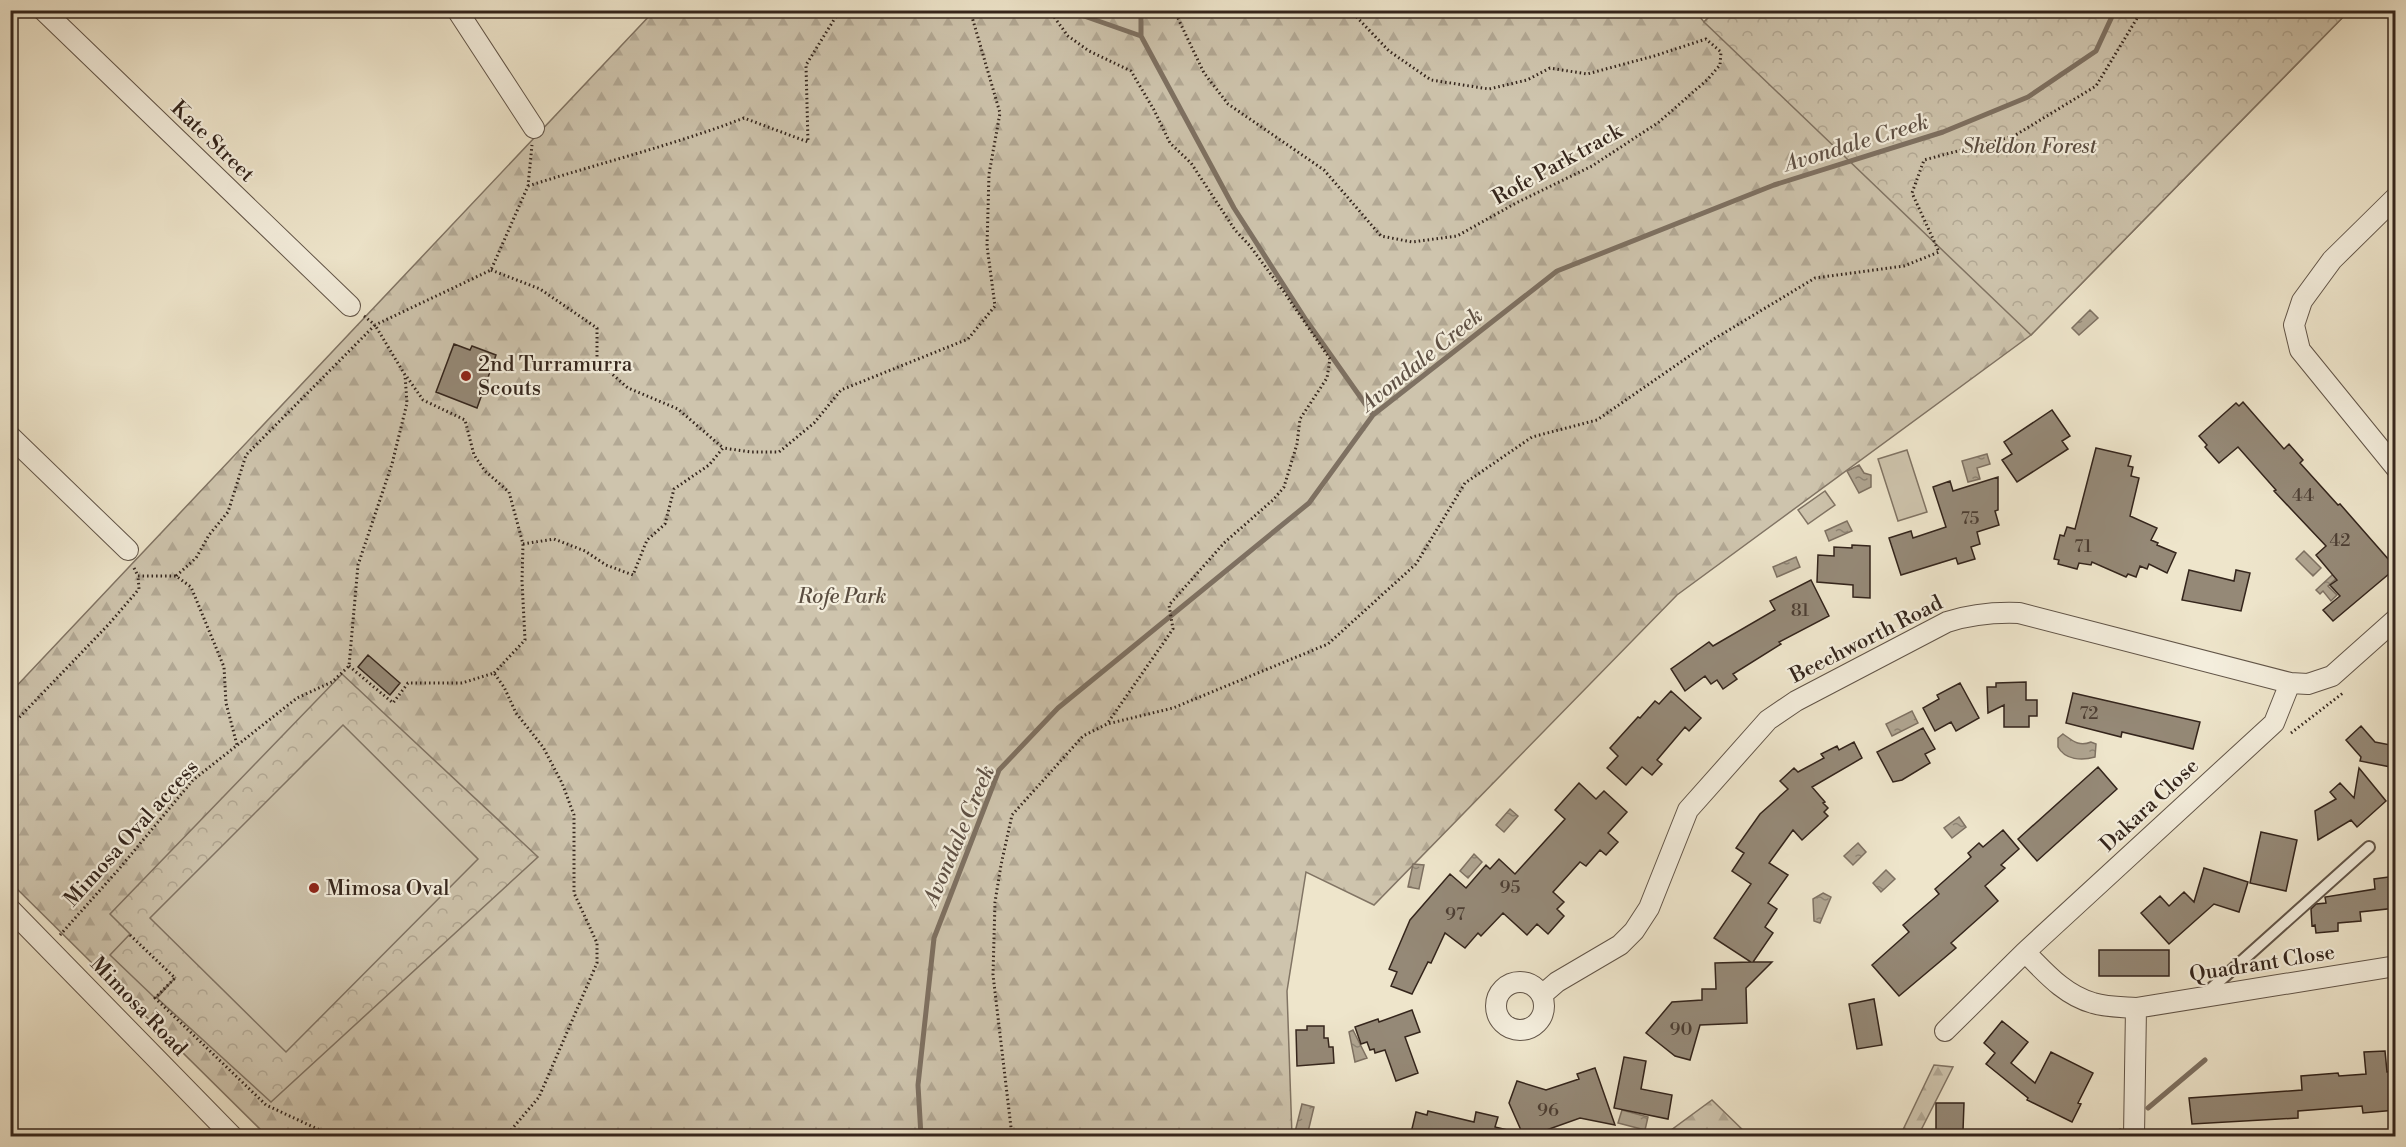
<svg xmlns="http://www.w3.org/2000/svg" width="2406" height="1147" font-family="'Libre Bodoni',serif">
<defs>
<pattern id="forest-firs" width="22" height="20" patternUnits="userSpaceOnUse" patternTransform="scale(1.5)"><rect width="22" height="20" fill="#cec4ad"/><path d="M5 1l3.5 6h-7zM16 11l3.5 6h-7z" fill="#b2a894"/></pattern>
<pattern id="park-crowns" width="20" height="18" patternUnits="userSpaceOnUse" patternTransform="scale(1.5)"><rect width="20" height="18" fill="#cec4ad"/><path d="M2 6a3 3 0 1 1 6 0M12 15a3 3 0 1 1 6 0" fill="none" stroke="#b2a894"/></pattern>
<pattern id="water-ripples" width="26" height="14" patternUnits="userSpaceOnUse" patternTransform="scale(1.5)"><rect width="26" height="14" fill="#afa490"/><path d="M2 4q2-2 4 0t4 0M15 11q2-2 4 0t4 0" fill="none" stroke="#8f8575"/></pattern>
</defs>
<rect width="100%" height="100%" fill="#eee5cb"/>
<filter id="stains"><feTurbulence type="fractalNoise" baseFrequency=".00333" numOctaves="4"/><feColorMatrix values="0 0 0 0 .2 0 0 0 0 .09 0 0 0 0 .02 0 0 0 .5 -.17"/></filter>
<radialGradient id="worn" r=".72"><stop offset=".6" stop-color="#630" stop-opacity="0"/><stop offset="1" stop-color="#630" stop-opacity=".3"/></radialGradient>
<path fill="url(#forest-firs)" stroke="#817464" stroke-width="1.5" d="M1694,10L1704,22L1716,10L2349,11L2031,335L1677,595L1374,905L1306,872L1287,991L1292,1136H267L11,883L10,693L654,11Z
M1934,1065L1953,1067L1918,1136H1900Z
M1712,1100L1749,1136H1663Z"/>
<path fill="url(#park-crowns)" stroke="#817464" stroke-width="1.5" d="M1716,10H2349V11L2031,335L1704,22Z
M342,674L538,857L271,1102L157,998L176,977L155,998L110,955L130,934L110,914Z"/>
<path fill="#cec4ad" stroke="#817464" stroke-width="1.5" d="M1907,450L1927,512L1898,521L1878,459Z
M1825,491L1835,505L1808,524L1798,510Z
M343,725L478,859L286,1052L150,918Z"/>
<path fill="url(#water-ripples)" stroke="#7e7162" stroke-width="1.5" d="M2090,310L2098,318L2079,335L2072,328Z
M1987,454L1990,464L1977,468L1980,479L1968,482L1962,461Z
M1859,465L1864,473L1871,475V487L1859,493L1847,471Z
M1847,521L1852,531L1829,541L1825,531Z
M2304,551L2321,568L2313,576L2296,559Z
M1796,557L1800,567L1777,577L1773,567Z
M2344,564L2340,575L2328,586L2337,595L2331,601L2323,591L2320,594L2316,590Z
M1912,711L1918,723L1892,736L1886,724Z
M2063,734C2073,741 2079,747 2091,742L2096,744L2095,757C2082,761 2065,760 2058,747V738Z
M1510,809L1518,816L1504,832L1496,825Z
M1959,817L1966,827L1952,838L1944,828Z
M1858,843L1866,852L1853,865L1844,856Z
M1474,854L1482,862L1468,878L1460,871Z
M1413,864L1424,865L1419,889L1408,887Z
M1886,870L1895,879L1881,892L1873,883Z
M1823,893L1831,897L1820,923L1814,921L1813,899Z
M1353,1030L1367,1058L1355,1062L1349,1032Z
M1302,1104L1314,1107L1307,1136H1294Z
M1622,1110L1648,1117L1645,1130L1618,1123Z"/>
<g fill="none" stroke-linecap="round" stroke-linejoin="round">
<path stroke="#7e7162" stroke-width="5" d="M1080,10L1084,16L1141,36L1234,208L1306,320L1373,415
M1141,36V10
M2148,1108L2205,1060
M921,1136L918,1085L934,938L999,770L1058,708L1309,503L1373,415L1557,271L1774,185L1943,132L2028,97L2096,51L2115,10
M2113,1136L2120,1131"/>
</g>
<path fill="#958977" stroke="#34251c" stroke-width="1.5" d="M454,344L470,350L472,346L496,355L477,408L436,392Z
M2243,402L2284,449L2289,444L2303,460L2300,463L2338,505L2340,504L2396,568L2333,621L2323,610L2340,596L2330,585L2337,580L2316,555L2326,546L2274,491L2276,490L2238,447L2219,463L2205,447L2207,445L2199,436L2236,403L2239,406Z
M2052,410L2070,436L2062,441L2068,449L2017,482L2002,460L2012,454L2004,442Z
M2096,448L2131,456L2128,466L2133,467L2131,476L2139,478L2130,516L2157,528L2151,540L2158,543L2157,545L2176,553L2167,573L2149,564L2147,569L2140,566L2136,577L2128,574L2126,577L2092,562L2091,565L2079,563L2077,569L2058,564L2059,560L2054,559L2060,535L2064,536L2067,527L2075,529Z
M1998,477V510L1995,511L1999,525L1977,532L1980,544L1971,547L1975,559L1958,564L1956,558L1901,575L1889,538L1911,531L1913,538L1946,527L1933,487L1950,481L1953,491Z
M1852,545L1870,546V598L1853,597V585L1817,582L1818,555L1834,556V547L1852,548Z
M2189,570L2234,581L2236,570L2250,573L2241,611L2182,600Z
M1811,580L1829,616L1779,642L1781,644L1733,674L1737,679L1723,689L1717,680L1711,684L1705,676L1685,691L1671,669L1709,642L1713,646L1775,610L1770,601Z
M368,655L400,683L390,695L358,667Z
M2026,682V700H2037V716H2029V727H2004V705L1988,713L1987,687H1996V683Z
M1960,683L1979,718L1956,731L1951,722L1935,731L1923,708L1939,699L1937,695Z
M1671,691L1701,718L1689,731L1685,727L1657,760L1662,764L1652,775L1642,767L1626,785L1607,768L1618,756L1610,748L1638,717L1640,718L1655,701L1659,704Z
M2073,693L2200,722L2193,749L2122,732L2121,737L2066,723Z
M2361,726L2375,742L2396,746V768L2360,761L2361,757L2346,740Z
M1923,728L1935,749L1925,754L1930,763L1902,780L1893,782L1877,752Z
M1854,742L1862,758L1812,787L1825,802L1823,803L1828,808L1824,812L1828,816L1802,840L1793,830L1769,863L1788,875L1768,903L1777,909L1765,927L1773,933L1753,962H1772L1746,988L1747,1023L1700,1025L1690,1060L1675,1056L1646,1033L1672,1002L1702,1000V989H1716L1715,963L1751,962L1714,938L1751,884L1732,871L1744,853L1736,848L1760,814L1788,789L1780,781L1794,768L1798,772L1824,758L1821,754L1837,746L1839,750Z
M2098,767L2117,789L2037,861L2018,839Z
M2359,768L2386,801L2357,827L2351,820L2318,840L2315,811L2336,799L2330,792L2340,783L2354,798Z
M1579,783L1596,799L1604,791L1627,812L1608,833L1618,842L1606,855L1600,850L1586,866L1580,862L1553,892L1564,902L1557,909L1564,916L1548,934L1537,924L1527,935L1503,913L1481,936L1478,933L1465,948L1445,933L1431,963L1428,962L1412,994L1391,986L1397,972L1389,969L1410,920L1450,874L1466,888L1486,865L1490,869L1499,859L1515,874L1565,819L1555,810Z
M2003,830L2019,849L2001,865L2005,868L1985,886L1998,901L1951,943L1956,948L1899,996L1872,965L1909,932L1903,925L1939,894L1935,889L1971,857L1968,853L1979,843L1983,847Z
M2261,832L2297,840L2286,891L2250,883Z
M2204,868L2248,882L2239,912L2214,904L2169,944L2141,913L2160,896L2169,906L2184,892L2194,902Z
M2396,876V908L2360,912L2361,921L2338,923V931L2316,933L2315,925L2312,926L2311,909L2316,904L2326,903L2325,897L2375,889L2374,879Z
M2099,950H2169V976H2099Z
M1874,999L1882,1045L1857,1049L1849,1004Z
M1412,1010L1420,1032L1405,1037L1418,1073L1396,1081L1385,1050L1375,1053L1374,1049L1370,1050L1367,1042L1361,1044L1355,1027L1378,1019L1379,1022Z
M2002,1021L2028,1042L2011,1063L2035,1083L2051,1052L2093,1073L2078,1103L2081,1104L2072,1122L2027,1100L2028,1098L1986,1064L1995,1053L1984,1043Z
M1307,1026H1324V1038H1328L1329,1047H1333L1334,1063L1297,1066L1296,1030H1307Z
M2385,1051L2387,1072L2396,1071V1110L2363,1113L2362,1106L2298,1111V1118L2192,1124L2189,1098L2302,1090L2301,1076L2338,1073L2339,1076L2366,1074L2364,1052Z
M1624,1057L1646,1061L1641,1089L1672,1095L1668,1119L1614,1108Z
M1595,1068L1615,1125L1580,1118L1538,1133L1539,1137H1524L1509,1103L1517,1081L1546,1090L1579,1079L1577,1074Z
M1936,1103H1964L1963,1131L1936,1130Z
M1428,1111L1474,1122L1476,1112L1498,1117L1495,1127L1512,1131V1137H1410L1416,1112L1427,1115Z"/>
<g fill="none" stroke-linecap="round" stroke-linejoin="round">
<defs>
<path id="lane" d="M2204,995L2369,847"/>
<path id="street" d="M43,10L350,306
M457,10L534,128
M2396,197L2332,260L2302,301L2294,325L2300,350L2396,468
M10,436L128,550
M2290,683L2274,723L2025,952C2045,972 2064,995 2093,1003C2106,1007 2122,1007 2136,1008L2396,966
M10,909L232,1136
M1496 1006a24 24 0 1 1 48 0a24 24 0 1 1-48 0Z
M1542,995L1557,982L1620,945L1634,931L1649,908L1688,810L1768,720L1796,701L1947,622C1972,614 1993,612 2019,613L2290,683L2308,684L2332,676L2396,619
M1945,1031L2025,952
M2134,1136L2136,1008"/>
</defs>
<use href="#lane" stroke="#625548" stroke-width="14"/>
<use href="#street" stroke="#625548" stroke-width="22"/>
<path stroke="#34251c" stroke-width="3" stroke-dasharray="1.5 3" stroke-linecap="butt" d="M1049,10L1068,36L1089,51L1131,71L1154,110L1170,143L1191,163L1235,230L1250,246L1284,292L1330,359L1327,378L1300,419L1297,444L1284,487L1274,499L1224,543L1169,605L1173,629L1107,724
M1174,10L1204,73L1228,104L1324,170L1381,236L1412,242L1457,236L1516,203L1592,166L1659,122L1708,79L1720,65L1721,52L1706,39L1654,56L1587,74L1550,68L1527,80L1489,89L1431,80L1389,51L1350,10
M528,186C600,163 674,145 744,118L808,142L806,65L840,10
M491,270L540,289L597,328V361L628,388L678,409L723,448
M364,316L375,325L491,270L528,186L532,145
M407,377L423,400L465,420L474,455L485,471L509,492L523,544L522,581L525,640L494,673
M523,544L554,539L585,551L606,565L633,575L647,540L665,524L674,489L709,465L723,448L751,452H779L814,423L841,390L968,339L995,306L987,246L989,174L1000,113L970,10
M134,568L138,576H176L191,587L224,667L226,703L237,745
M349,666L393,703L408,683H462L494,673L504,687L516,713L543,747L562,783L574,815V893L597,943V963L539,1097L506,1136
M10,727L109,624L139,589L138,576
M2291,733L2343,693
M60,935L119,869L193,780L297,698L332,682L349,666L358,565L392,464L407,403L405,375L375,325L246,455L228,512L209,535L196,558L176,576
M130,935L175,978L155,998L266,1105L324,1132L329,1136
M1012,1136L993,975L995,902L1001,865L1012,815L1083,736L1107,724L1173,708L1328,644L1416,564L1465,483L1532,437L1597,420L1714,339L1815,278L1904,266L1939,252L1912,193L1924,160L2014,136L2096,86L2142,10"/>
<use href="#lane" stroke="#f4eedd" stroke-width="10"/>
<use href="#street" stroke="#f4eedd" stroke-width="20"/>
</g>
<g fill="#8f2418" stroke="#f4eedd" stroke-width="2">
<circle cx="466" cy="376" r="6"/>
<circle cx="314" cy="888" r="6"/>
</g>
<g text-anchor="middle" stroke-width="4.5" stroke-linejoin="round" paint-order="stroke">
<g font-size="18" fill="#4c3e33">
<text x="2303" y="501">44</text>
<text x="1970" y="524">75</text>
<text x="2340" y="546">42</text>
<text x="2083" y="552">71</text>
<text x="1800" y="616">81</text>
<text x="2089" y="719">72</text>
<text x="1510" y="893">95</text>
<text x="1455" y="920">97</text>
<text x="1681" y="1035">90</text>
<text x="1548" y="1116">96</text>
</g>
<g font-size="21" fill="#34251c" stroke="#f4eedd">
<text transform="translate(213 141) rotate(44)" y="7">Kate Street</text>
<text transform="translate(1557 164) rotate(-29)" y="7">Rofe Park track</text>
<text transform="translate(1866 639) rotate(-27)" y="7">Beechworth Road</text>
<text transform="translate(2149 805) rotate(-43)" y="7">Dakara Close</text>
<text transform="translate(131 833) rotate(-48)" y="7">Mimosa Oval access</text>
<text transform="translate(2262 963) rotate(-9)" y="7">Quadrant Close</text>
<text transform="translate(139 1006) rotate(46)" y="7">Mimosa Road</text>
</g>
<g font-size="21" font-style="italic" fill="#5a4d40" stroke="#f4eedd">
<text x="2029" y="153">Sheldon Forest</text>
<text x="842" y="603">Rofe Park</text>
</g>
<g font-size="21" fill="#34251c" stroke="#f4eedd" text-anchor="start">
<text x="478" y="371">2nd Turramurra<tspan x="478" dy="24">Scouts</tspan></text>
<text x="326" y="895">Mimosa Oval</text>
</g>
<g font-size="22" font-style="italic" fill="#5f5145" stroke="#f4eedd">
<text transform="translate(1856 142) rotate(-17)" y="8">Avondale Creek</text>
<text transform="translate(1421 359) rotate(-39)" y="8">Avondale Creek</text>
<text transform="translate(958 835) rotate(-67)" y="8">Avondale Creek</text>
</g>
</g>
<rect width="2406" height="1147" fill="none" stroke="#eee5cb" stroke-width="36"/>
<rect x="12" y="12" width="2382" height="1123" fill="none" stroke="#34251c" stroke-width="3"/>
<rect x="18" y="18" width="2370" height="1111" fill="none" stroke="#34251c" stroke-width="1.5"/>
<rect width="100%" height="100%" filter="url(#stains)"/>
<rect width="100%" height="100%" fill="url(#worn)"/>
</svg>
